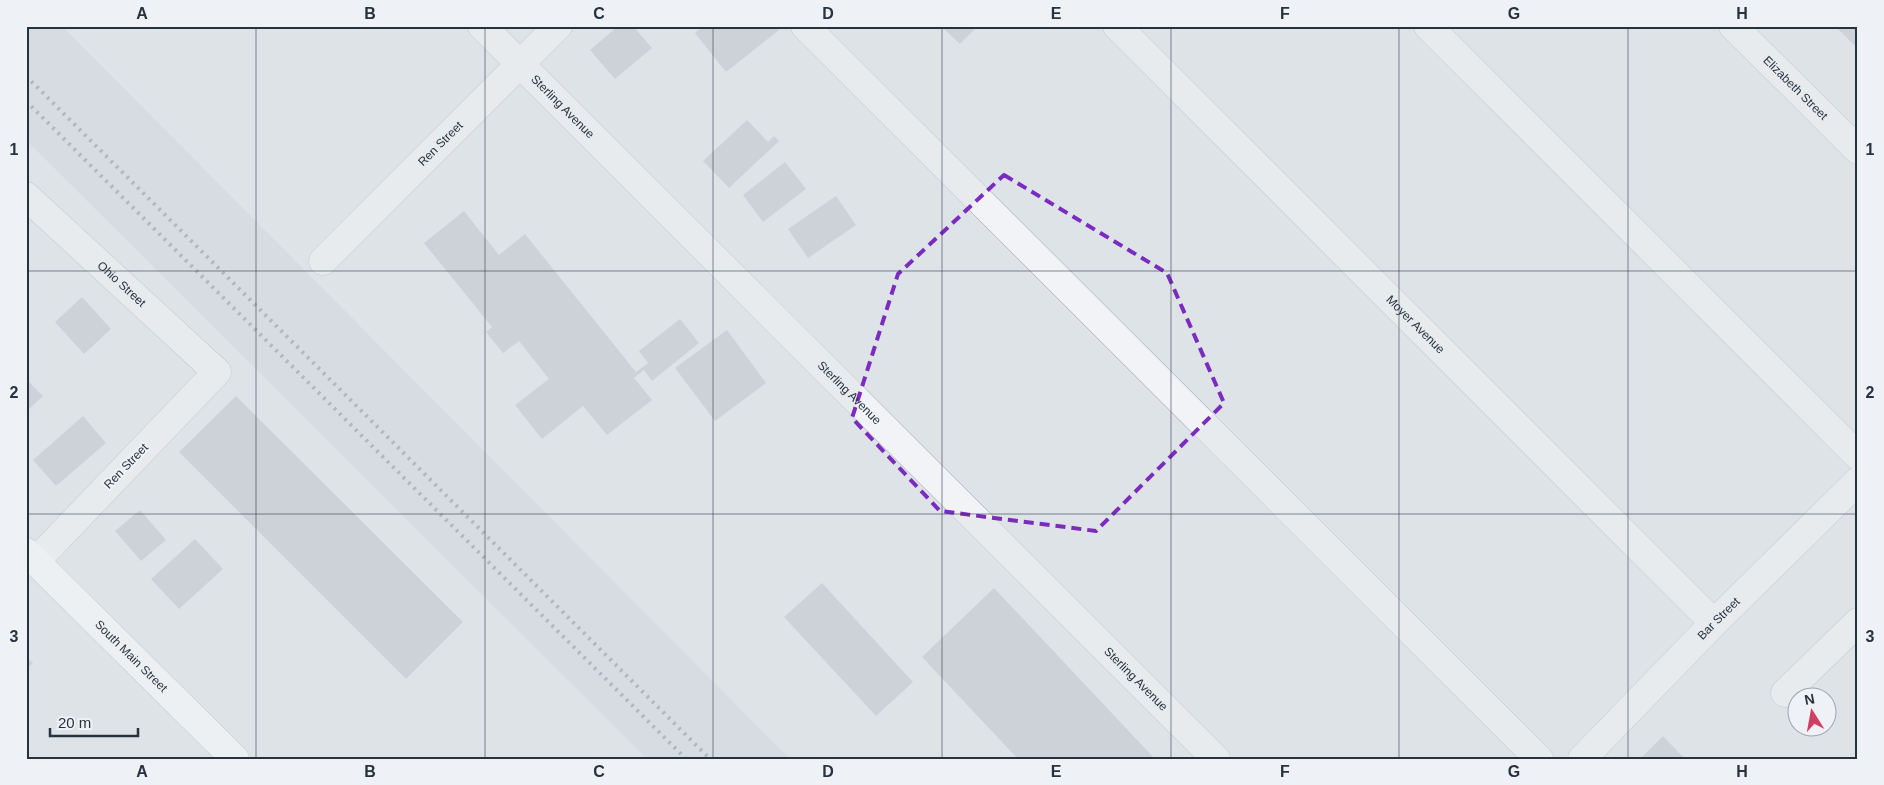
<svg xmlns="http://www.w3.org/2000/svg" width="1884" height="785" font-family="Arial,sans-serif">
<rect width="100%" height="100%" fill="#dee3e8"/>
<path fill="#ccd2da" d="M26,26H62L790,759H647L26,140Z"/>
<path fill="#b5bdc5" d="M618,26H633L652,48L615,79L590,50Z
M704,26H776L779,30L726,72L695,33Z
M941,26H978L960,44Z
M1835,26H1858V47L1857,48Z
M747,120L768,142L774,136L779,141L729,188L703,161Z
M785,162L806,189L763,222L743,195Z
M836,196L856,225L808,258L788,229Z
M464,211L499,255L525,234L636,372L648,363L639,351L680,319L699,343L652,381L644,370L634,378L652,400L607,435L583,406L542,439L515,405L549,379L519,341L503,353L486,332L492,327L424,243Z
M82,297L111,329L84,354L55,322Z
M727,330L766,383L715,421L675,368Z
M26,379L43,396L26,412Z
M236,396L463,622L406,679L179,452Z
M83,416L106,443L56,486L33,460Z
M140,510L166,540L141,561L115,531Z
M195,539L223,569L179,609L151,579Z
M822,583L913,682L876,716L784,617Z
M994,588L1155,759H1018L922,657Z
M26,657L33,663L26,670Z
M1663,736L1685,759H1640Z"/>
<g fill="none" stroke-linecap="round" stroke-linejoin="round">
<defs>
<g id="minor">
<path id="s1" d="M482,26L1216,759"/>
<path d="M805,26L1539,759"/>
<path id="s2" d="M1117,26L1714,623"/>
<path d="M1428,26L1858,456"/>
<path id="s3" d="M1733,26L1858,150"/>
<path id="s4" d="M26,196L217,372L36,561"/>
<path id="s5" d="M323,261L558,26"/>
<path d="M1785,693L1858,622"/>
<path id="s6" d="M1582,759L1714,623L1858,481"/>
</g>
<g id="major">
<path id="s7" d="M26,552L235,759"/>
</g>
</defs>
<use href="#minor" stroke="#a3aab2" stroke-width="29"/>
<use href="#major" stroke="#9da8b4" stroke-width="29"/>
<use href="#minor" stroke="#f1f3f6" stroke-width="28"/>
<use href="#major" stroke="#fff" stroke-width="28"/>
<path stroke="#778492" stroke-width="4" stroke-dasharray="2.5 5" stroke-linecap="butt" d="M26,76L710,759
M26,101L686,759"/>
</g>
<path d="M0 0H1884V785H0ZM1004,175L1167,273L1224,403L1096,531L940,511L852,418L898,274Z" fill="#dee3e8" fill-opacity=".55" fill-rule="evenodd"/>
<path fill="none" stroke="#7b2cbf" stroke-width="4" stroke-dasharray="10 6" stroke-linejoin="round" d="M1004,175L1167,273L1224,403L1096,531L940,511L852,418L898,274Z"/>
<path fill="none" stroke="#27323f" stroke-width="1" stroke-opacity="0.55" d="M256,26V759M485,26V759M713,26V759M942,26V759M1171,26V759M1399,26V759M1628,26V759M26,271H1858M26,514H1858"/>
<g text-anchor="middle" stroke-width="4" stroke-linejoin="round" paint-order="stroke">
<g font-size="12" fill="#27323f" stroke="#eef2f6">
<text dy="4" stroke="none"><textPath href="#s3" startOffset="88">Elizabeth Street</textPath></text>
<text dy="4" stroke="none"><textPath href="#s1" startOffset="114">Sterling Avenue</textPath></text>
<text dy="4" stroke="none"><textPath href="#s5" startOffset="166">Ren Street</textPath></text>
<text dy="4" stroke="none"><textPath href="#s4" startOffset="130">Ohio Street</textPath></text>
<text dy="4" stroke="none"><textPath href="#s2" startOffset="422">Moyer Avenue</textPath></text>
<text dy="4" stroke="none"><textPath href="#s1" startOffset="519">Sterling Avenue</textPath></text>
<text transform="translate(126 466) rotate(-46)" y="4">Ren Street</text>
<text dy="4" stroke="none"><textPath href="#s6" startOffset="196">Bar Street</textPath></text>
<text dy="4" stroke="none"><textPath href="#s7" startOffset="148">South Main Street</textPath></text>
<text dy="4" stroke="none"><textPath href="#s1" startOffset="924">Sterling Avenue</textPath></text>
</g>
</g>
<rect width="1884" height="785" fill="none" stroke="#eef2f6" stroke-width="55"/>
<g transform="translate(1812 712) rotate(349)"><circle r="24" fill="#eef2f6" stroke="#9ea5ad"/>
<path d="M0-4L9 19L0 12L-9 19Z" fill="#d23e62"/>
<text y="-8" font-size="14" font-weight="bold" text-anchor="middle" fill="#27323f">N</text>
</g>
<path d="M50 728v8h88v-8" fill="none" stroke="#27323f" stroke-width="2.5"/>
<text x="58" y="728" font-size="15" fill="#27323f" stroke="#eef2f6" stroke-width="4" paint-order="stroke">20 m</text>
<rect x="28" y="28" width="1828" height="730" fill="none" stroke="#27323f" stroke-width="2"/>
<g font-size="16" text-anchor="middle" font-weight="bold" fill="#27323f">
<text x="142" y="19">A</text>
<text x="370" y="19">B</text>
<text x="599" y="19">C</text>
<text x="828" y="19">D</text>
<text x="1056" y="19">E</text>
<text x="1285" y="19">F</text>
<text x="1514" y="19">G</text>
<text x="1742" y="19">H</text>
<text x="14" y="155">1</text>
<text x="1870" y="155">1</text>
<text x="14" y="398">2</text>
<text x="1870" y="398">2</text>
<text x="14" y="642">3</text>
<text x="1870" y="642">3</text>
<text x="142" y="777">A</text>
<text x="370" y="777">B</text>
<text x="599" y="777">C</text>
<text x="828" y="777">D</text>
<text x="1056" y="777">E</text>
<text x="1285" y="777">F</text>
<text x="1514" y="777">G</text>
<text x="1742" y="777">H</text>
</g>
</svg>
